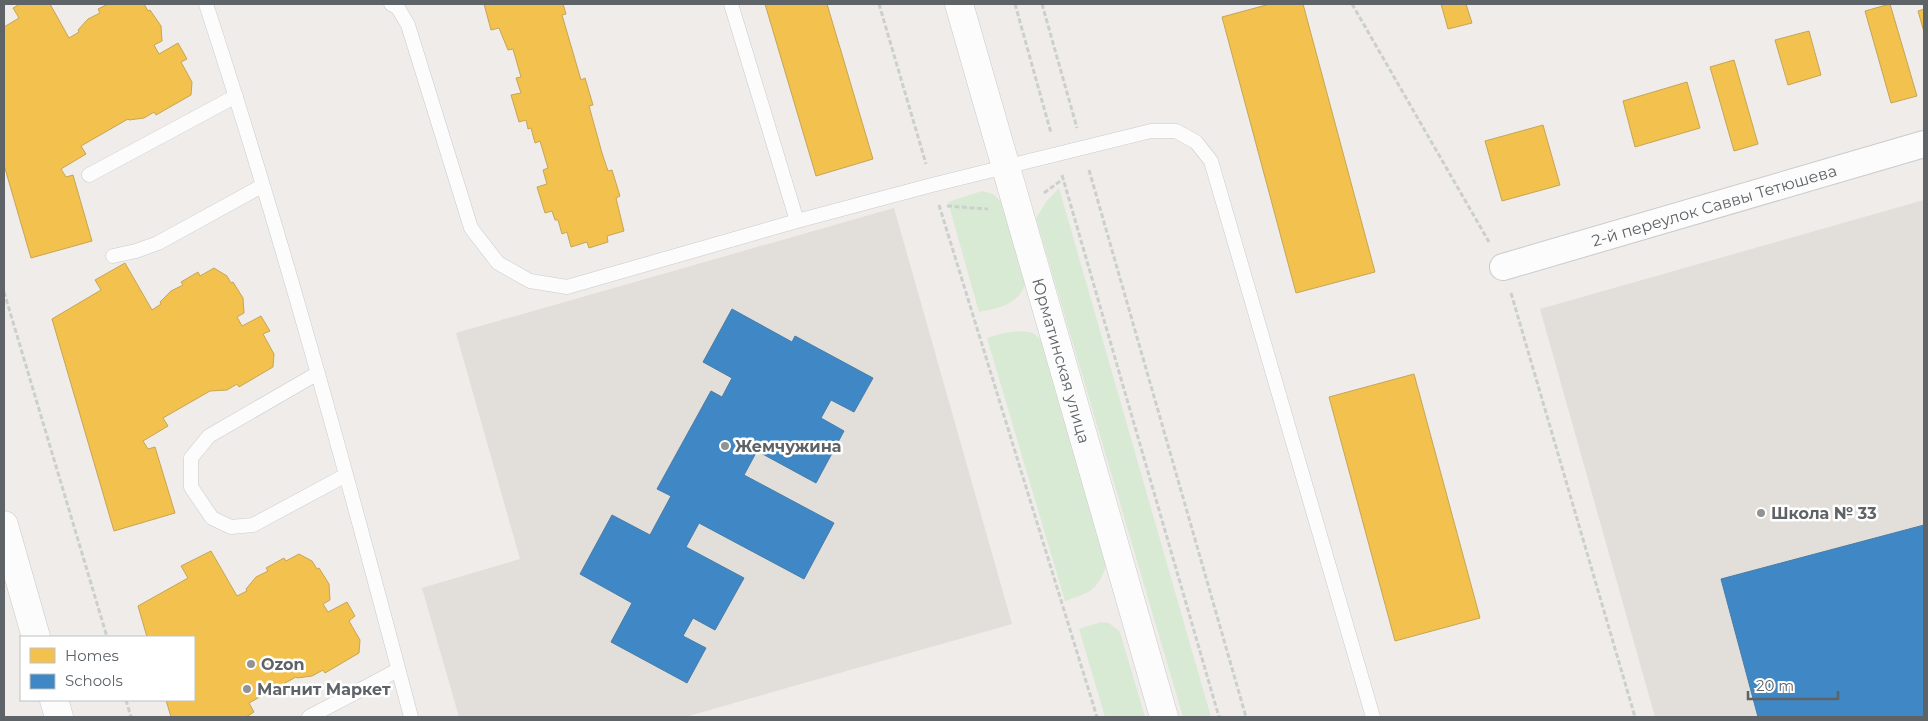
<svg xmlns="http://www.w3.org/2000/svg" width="1928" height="721" font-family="Montserrat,sans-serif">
<rect width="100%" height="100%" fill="#efece9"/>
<path fill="#e2ded9" d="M1924,200V717H1655L1540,309Z
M894,208L1012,624L685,717H459L422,588L520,559L456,333Z"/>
<path fill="#d9ead4" d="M1059,188L1211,717H1183L1036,218L1046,202Z
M982,191L993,194L1002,202L1025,285C1017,306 998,308 979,312L948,202Z
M1022,331L1033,333L1041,340L1107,564C1097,591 1091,592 1065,601L987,338L1004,333Z
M1101,622L1109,623L1120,632L1145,717H1105L1079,629Z"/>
<path fill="#f2c14e" stroke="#c6a556" d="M20,4H50L69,38L79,32L78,30L88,19L100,13L98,9L108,4H144L148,11L150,10L161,26L162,41L154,45L159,54L178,43L187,59L181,62L192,82L191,95L156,115L154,112L144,118L129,120L128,119L81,146L86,154L61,169L66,177L73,175L92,241L31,258L4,165V27L19,18L13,8Z
M484,4H563L566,14L562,15L581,80L585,78L593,105L589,106L602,153L608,171L612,170L620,196L616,198L624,231L607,236L608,242L589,248L587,242L571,247L567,232L562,234L558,220H555L552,211L545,213L537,187L547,184L543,170L548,168L540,141L535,143L531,128L528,129L526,120L519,122L511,95L521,93L516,78L521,77L513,49L508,50L499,28L491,30Z
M765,4H827L873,159L816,176Z
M1270,4H1303L1375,272L1296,293L1222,17Z
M1441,4H1466L1472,23L1448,29Z
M1890,4L1917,96L1891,103L1865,11Z
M1924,9V32L1918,11Z
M1809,31L1821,75L1788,85L1775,40Z
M1734,60L1758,144L1734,151L1710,67Z
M1687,82L1700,128L1635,147L1623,101Z
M1543,125L1560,185L1502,201L1485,141Z
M125,263L152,310L161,304L160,302L171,291L183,285L181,282L198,272L200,276L214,268L227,276L231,283L233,282L243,298L244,313L237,317L242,326L261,316L270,331L263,334L274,354L273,367L239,387L237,384L227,390L210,391L163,418L168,426L143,441L148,449L155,447L175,513L114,531L52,319L101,290L95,280Z
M1414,374L1480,618L1395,641L1329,397Z
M211,551L237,596L247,591L246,589L256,577L268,571L266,568L284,558L286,561L299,554L312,561L317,569L319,568L329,584L330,600L323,604L328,612L347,602L355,616L349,621L360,640L359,653L325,673L323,670L312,676L297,678L296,677L249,703L254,712L246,717H171L166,700H194V637H147L138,606L188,578L181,566Z"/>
<path fill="#3f88c5" stroke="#487da9" d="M732,309L792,342L795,336L873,378L854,412L831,400L821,418L844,431L816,483L757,451L744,475L834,523L804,579L699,523L686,547L744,578L715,630L693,618L683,636L706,648L687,683L611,642L632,603L580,574L612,515L650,535L671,496L657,489L711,391L722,397L732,378L703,362Z
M1924,525V717H1758L1721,579Z"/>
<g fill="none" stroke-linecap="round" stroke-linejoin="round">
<defs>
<path id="service" d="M206,4C283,239 348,478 411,717
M391,4L398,8L408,25L471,228L498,263L530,281L567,287L797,221
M731,4L797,221L932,185L1151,131H1176L1196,142L1211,161L1373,717
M89,175L236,96
M113,256L136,251L158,243L262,186
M318,373L209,436L191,458V487L212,518L231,527L253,525L346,475
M309,717L398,670"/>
<g id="minor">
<path id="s1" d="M1503,267L1924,144"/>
</g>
<g id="tertiary">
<path id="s2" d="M959,4L1164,717"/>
</g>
<path id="secondary" d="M4,525L36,637
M54,700L59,717"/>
</defs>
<use href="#service" stroke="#cbcbcb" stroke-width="15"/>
<use href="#minor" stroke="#cbcbcb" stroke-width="28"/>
<use href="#tertiary" stroke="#cbcbcb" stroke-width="29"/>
<use href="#secondary" stroke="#cac9ca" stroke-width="29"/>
<path stroke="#cbd0cb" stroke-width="3" stroke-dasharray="5 2.5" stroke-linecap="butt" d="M879,4L926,164
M1015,4L1051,133
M1042,4L1077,128
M1352,4L1489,242
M1089,170L1246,717
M1062,175L1219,717
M1044,193L1063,179
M939,205L1097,717
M947,206L988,209
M4,292L107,637
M1511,293L1635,717
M126,700L131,717"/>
<use href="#service" stroke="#fdfcfc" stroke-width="14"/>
<use href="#minor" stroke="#fdfcfc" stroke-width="26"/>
<use href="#tertiary" stroke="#fdfcfc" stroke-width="28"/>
<use href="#secondary" stroke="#fdfcfc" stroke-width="28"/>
</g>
<g fill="#919394" stroke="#fff" stroke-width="2">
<circle cx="725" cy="446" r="5"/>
<circle cx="1761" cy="513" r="5"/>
<circle cx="251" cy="664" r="5"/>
<circle cx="247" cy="689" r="5"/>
</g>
<g text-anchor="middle" stroke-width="5" stroke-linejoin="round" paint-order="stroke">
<g font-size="16" fill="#5e6367" stroke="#fff">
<text dy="6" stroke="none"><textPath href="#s1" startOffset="220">2-й переулок Саввы Тетюшева</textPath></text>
<text dy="6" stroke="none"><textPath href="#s2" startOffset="371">Юрматинская улица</textPath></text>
</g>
<g font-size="16" font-weight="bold" fill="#5e6367" stroke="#fff" text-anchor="start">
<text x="735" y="452">Жемчужина</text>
<text x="1771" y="519">Школа № 33</text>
<text x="261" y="670">Ozon</text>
<text x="257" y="695">Магнит Маркет</text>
</g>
</g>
<rect width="1928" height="721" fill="none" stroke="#5e6367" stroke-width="10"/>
<rect x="20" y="636" width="175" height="65" fill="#ffffff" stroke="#bfc1c2"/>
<rect x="30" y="648" width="25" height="15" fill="#f2c14e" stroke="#bfc1c2"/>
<text x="65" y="661" font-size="15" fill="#5e6367">Homes</text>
<rect x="30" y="674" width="25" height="15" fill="#3f88c5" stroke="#bfc1c2"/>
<text x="65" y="686" font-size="15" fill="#5e6367">Schools</text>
<path d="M1748 691v8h90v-8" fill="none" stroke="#5e6367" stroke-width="2.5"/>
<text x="1756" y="691" font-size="15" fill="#5e6367" stroke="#ffffff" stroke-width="4" paint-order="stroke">20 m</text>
</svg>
